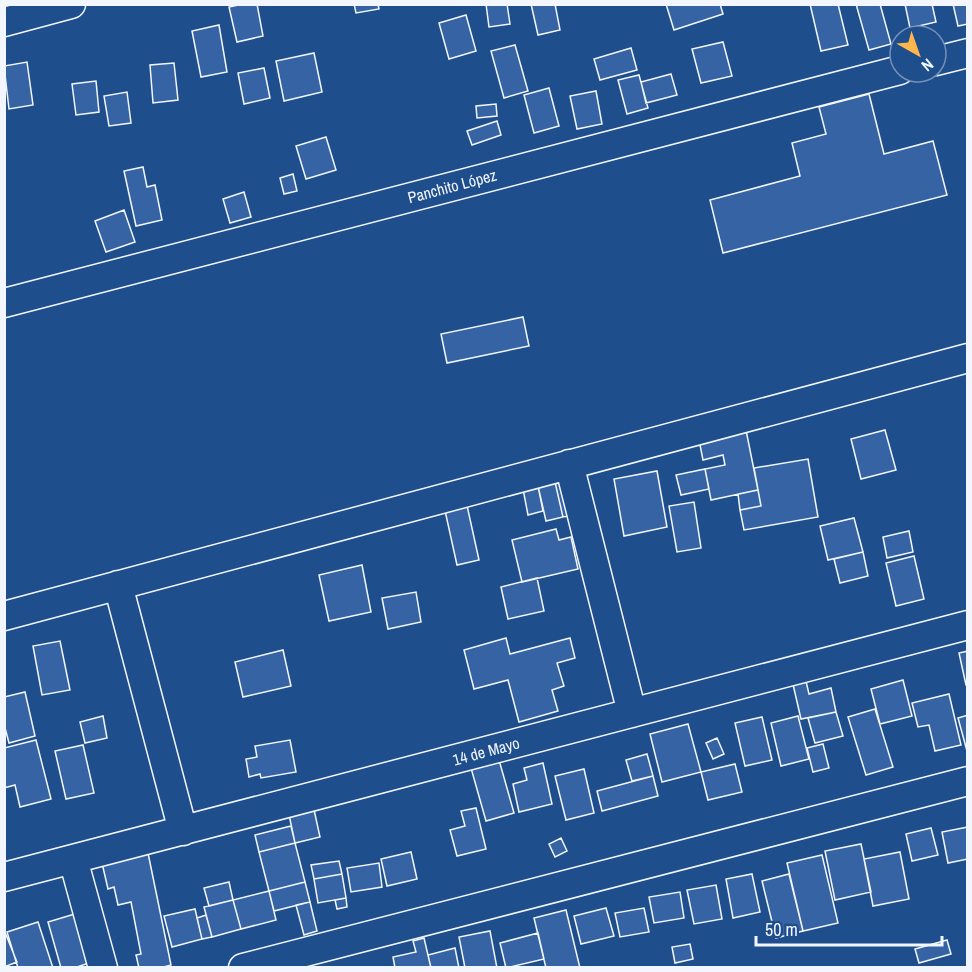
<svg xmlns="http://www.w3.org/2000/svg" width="972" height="972" font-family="'Archivo Narrow',sans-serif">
<rect width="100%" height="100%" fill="#1f4e8c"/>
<path fill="#3563a3" stroke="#f2f6ff" stroke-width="1.5" d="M243,4H257L263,36L237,42L229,7Z
M354,4H378L379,9L356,13Z
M486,4H507L510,24L489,27Z
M531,4H555L560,30L538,35Z
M666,4H720L723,14L674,30Z
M810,4H838L848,45L821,51Z
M856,4H880L891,44L869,50Z
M905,4H932L936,22L910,28Z
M953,4H968V24L958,26Z
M466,15L476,51L449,59L439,23Z
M219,25L227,72L201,77L192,31Z
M723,42L732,76L701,83L692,49Z
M515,45L528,91L504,98L491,51Z
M631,48L637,70L600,80L594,59Z
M314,53L322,92L284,101L276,61Z
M27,62L33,105L9,109L4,66Z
M174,63L178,100L153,103L150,65Z
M264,68L270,98L244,104L238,73Z
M671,74L677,95L646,103L641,82Z
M639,75L648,108L627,114L618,80Z
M96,81L99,112L76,115L72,84Z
M549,88L559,126L534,133L524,95Z
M596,91L602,124L577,129L570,96Z
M127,92L131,123L109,126L104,96Z
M869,94L884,154L933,141L947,195L723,253L710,200L800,176L792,143L826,134L819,107Z
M496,104L497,116L477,118L476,106Z
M497,121L501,135L472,145L467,131Z
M326,137L336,170L306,179L296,146Z
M143,167L147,187L155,185L162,220L136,226L124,171Z
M293,174L297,191L284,194L280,178Z
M244,192L251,217L230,223L223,199Z
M124,210L135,242L106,252L95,221Z
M523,317L529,346L447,363L441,334Z
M746,430L758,490L711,500L705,469L725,465L723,455L703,460L699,440Z
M885,430L896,470L861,479L851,439Z
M808,459L818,517L744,530L740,510L761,506L754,468Z
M705,469L709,489L681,495L676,475Z
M657,471L667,527L624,536L614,479Z
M568,479L576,515L563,517L555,482Z
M555,482L563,517L546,521L538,486Z
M538,486L543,511L528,515L523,489Z
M758,490L761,506L740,510L738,494Z
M466,501L479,560L457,565L444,506Z
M694,502L701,548L677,552L669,506Z
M854,518L863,552L828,560L820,526Z
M556,529L559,540L571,537L578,569L522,582L512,540Z
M909,531L913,552L887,558L883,537Z
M863,552L868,576L840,583L834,559Z
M914,556L924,599L896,606L886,563Z
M362,565L371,612L329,621L319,575Z
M537,578L544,611L508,619L501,587Z
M416,592L421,622L388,629L382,598Z
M506,638L510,654L570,638L575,658L557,663L564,686L552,690L558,711L519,722L508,680L474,689L464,650Z
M60,641L70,690L42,695L33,646Z
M283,650L291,686L243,697L235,662Z
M968,651V685H966L959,653Z
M805,677L809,694L831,688L836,712L801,719L792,680Z
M903,680L912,716L880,724L871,689Z
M25,692L35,736L9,743L4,724V697Z
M949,694L961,745L935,751L929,725L918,727L912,703Z
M875,709L893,767L866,775L848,717Z
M836,712L843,736L815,743L808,718Z
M968,715V751H967L958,718Z
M103,716L107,738L85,743L80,722Z
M798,716L809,759L781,766L771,723Z
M762,717L772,760L745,766L735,723Z
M688,724L701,772L662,782L650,734Z
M717,738L724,754L713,759L706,743Z
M36,740L51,799L20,807L15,785L4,788V748Z
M290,740L296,772L261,778L260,774L249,777L246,759L257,757L255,746Z
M823,744L829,768L813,772L807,748Z
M83,745L94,793L66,799L55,751Z
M647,754L653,776L632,781L626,760Z
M499,760L514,813L486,821L471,768Z
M543,763L552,804L519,812L513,784L527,780L524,768Z
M735,764L742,792L708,800L701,772Z
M584,769L594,813L566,820L555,776Z
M653,776L658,796L602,811L597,791Z
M313,805L320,837L295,843L288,810Z
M476,808L486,849L457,856L450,830L465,826L461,811Z
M291,826L295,843L259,852L255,835Z
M968,827V859L948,863L942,832Z
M931,828L938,855L912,861L906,834Z
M561,838L567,851L555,857L549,844Z
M295,843L305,882L269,891L259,852Z
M861,844L871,892L835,900L825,851Z
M411,852L417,879L387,886L381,859Z
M900,852L909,899L873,906L864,859Z
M148,853L171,965L160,968H139L136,955L141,954L131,902L118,905L114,887L108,889L102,863Z
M822,855L838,923L803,931L787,863Z
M339,861L342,874L314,879L311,865Z
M379,863L382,887L351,892L347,868Z
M342,874L346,898L318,903L314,879Z
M752,874L760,912L733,918L726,879Z
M789,874L803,931L776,938L762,881Z
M229,882L233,900L209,906L204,888Z
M305,882L310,902L274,911L269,891Z
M716,885L722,919L694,924L687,890Z
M269,891L276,920L241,929L233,900Z
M680,892L684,918L654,923L649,897Z
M346,898L347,907L337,909L335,900Z
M233,900L241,929L212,937L204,907Z
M310,902L317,931L304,935L296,905Z
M606,908L614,936L581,944L574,916Z
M644,908L649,932L620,937L615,913Z
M195,909L202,939L172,947L164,916Z
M566,910L580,968H546L534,918Z
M78,913L92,962L74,968H61L48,922Z
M206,915L212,937L202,939L197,918Z
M38,922L53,968H18L7,932Z
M4,930L17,962L4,967Z
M490,931L497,968H465L459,937Z
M538,933L544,959L506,968L500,943Z
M424,938L431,968H395L393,957L416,952L413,941Z
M947,940L951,954L919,963L915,949Z
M690,944L693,959L675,963L672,947Z
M455,948L459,968H431L428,955Z"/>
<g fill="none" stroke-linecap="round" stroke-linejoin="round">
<defs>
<path id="minor" d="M4,22L71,4
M936,61L968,53
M4,303L900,70
M569,464L632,713
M118,585L183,831
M4,616L968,358
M73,859L103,968
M4,877L968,625
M243,968L968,781"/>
</defs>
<use href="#minor" stroke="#f2f6ff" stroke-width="31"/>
<use href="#minor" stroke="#1f4e8c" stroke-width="28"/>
</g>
<g text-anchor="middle" stroke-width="4.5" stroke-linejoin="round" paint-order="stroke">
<g font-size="16" fill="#f2f6ff" stroke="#1f4e8c">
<text transform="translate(452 186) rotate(-15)" y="6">Panchito López</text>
<text transform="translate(486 751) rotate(-15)" y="6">14 de Mayo</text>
</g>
</g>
<rect width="972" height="972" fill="none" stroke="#f2f6ff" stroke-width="12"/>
<g transform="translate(918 54) rotate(140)"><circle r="28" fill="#1f4e8c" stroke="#7391ba" stroke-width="1.5"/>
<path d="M0-4.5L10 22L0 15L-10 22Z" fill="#ffb74d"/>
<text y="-9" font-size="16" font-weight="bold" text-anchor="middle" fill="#f2f6ff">N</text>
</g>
<path d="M756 936v9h186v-9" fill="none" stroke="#f2f6ff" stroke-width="3"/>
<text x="765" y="936" font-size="18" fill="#f2f6ff" stroke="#1f4e8c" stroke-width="4.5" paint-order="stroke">50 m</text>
</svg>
